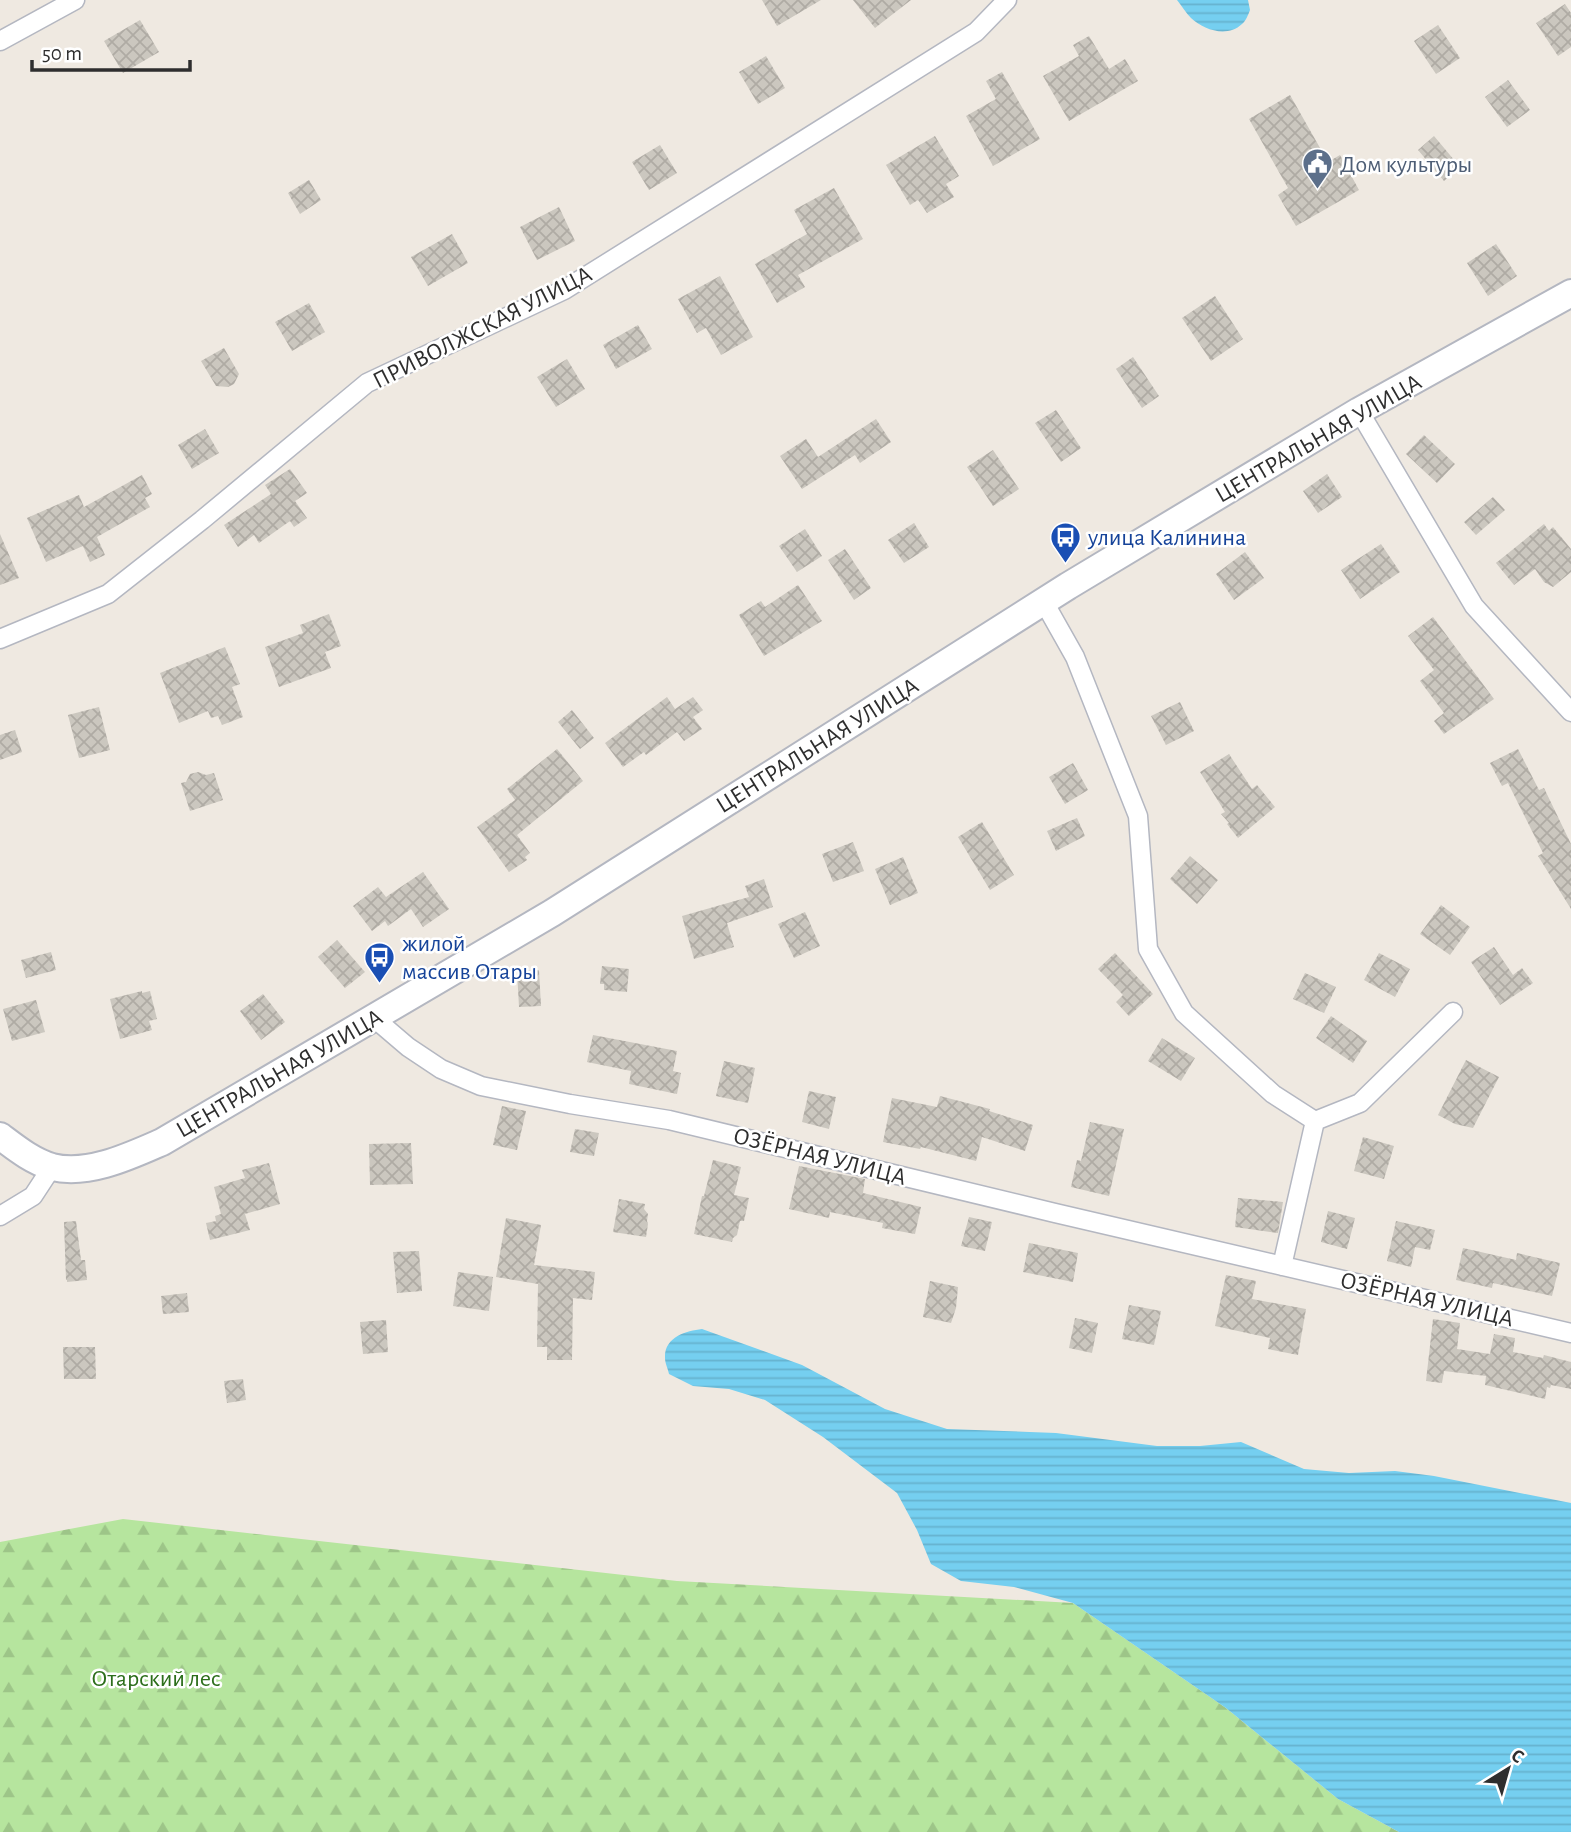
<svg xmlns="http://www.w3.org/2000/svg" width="1571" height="1832" font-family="'Alegreya Sans',sans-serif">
<defs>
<pattern id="forest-firs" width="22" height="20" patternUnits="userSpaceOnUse" patternTransform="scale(1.75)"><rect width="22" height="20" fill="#b6e59e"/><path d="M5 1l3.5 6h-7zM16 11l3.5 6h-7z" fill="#9dc588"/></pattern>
<pattern id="water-rules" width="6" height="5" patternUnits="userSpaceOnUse" patternTransform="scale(1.75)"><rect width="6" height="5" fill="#75cff0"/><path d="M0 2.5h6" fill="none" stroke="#66b2ce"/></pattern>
<pattern id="building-cross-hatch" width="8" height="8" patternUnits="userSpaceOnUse" patternTransform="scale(1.75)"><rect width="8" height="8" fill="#cbc7bf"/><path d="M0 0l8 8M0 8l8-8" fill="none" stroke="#afaba4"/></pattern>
</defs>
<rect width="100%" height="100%" fill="#efe9e1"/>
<path fill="url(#forest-firs)" d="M123,1519L677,1581L1073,1603L1226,1708L1338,1799L1399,1832H0V1542Z"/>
<path fill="url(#water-rules)" d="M1177,0H1248L1250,10C1248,15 1246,21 1242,24C1227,38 1204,30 1191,18C1186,13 1182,6 1177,0Z
M702,1329L802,1365L885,1409L947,1429L1056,1433L1157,1446H1200L1241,1442L1304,1469L1349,1473L1395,1471L1434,1476L1571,1503V1832H1399L1338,1799L1226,1708L1073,1603L1014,1587L961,1581L931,1564L917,1530L897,1493L823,1437L765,1400L729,1389L693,1386L669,1374C668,1369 665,1363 665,1358C664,1337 686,1331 702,1329Z"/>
<path fill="url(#building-cross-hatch)" d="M762,0H821L777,26Z
M853,0H911L875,28Z
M1565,4L1571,13V47L1558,56L1536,23Z
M140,20L159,52L123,73L104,41Z
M1438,25L1460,58L1436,74L1414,41Z
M1089,36L1109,69L1125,59L1138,81L1069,121L1043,76L1079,56L1073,45Z
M766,56L785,88L758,104L739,72Z
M1002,72L1040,139L993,166L966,116L996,99L986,81Z
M1508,80L1530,110L1507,127L1485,97Z
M1290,95L1328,162L1340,155L1359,190L1296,226L1278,195L1288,188L1249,119Z
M935,136L959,176L946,184L954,197L927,213L918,200L910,205L886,165Z
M1434,136L1460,167L1444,181L1418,150Z
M660,145L677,173L649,190L632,162Z
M309,180L321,200L300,214L288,193Z
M834,188L863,239L798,275L805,287L777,303L755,264L807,234L794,210Z
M559,207L575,241L537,260L520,227Z
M452,234L468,263L428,286L411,257Z
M1496,244L1517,276L1488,296L1467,263Z
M720,276L753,337L721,355L706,328L697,333L678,299Z
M1215,296L1243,339L1211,361L1182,318Z
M309,303L325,332L292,351L275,322Z
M638,325L652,349L616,369L603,345Z
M224,348L239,374L234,384L228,387L216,386L201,361Z
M1133,357L1159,396L1142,408L1116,369Z
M567,359L585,389L556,407L537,377Z
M1056,410L1081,448L1061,462L1035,423Z
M876,419L891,442L860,463L855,455L802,489L780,456L806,439L818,457Z
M205,429L219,453L192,469L178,445Z
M1424,435L1455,464L1437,483L1406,454Z
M993,450L1019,489L993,506L967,467Z
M290,469L307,493L295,501L307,518L294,527L290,521L259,543L254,535L238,547L224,525L271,494L265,485Z
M1327,474L1342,497L1318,513L1303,491Z
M142,475L152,494L145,498L150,507L97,537L105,555L90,562L83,546L46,562L27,518L79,495L84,507Z
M1493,497L1505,510L1476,535L1464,522Z
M914,523L929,547L904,563L888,540Z
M1544,524L1549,531L1553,527L1571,549V572L1553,587L1544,582L1535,569L1514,585L1496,563Z
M805,529L822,556L797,572L779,546Z
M0,534L19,578L0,585Z
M1381,544L1400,572L1360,599L1341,570Z
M845,549L871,588L854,600L828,560Z
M1245,552L1264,578L1234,600L1216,574Z
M798,585L822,621L764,656L739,615L761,601L765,607Z
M329,614L341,646L325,652L331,668L279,687L265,647L303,633L300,625Z
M1433,617L1494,699L1444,734L1434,721L1444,713L1420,681L1434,670L1408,636Z
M225,647L240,684L232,687L243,717L222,725L218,716L211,718L208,711L179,723L160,673Z
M667,697L675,709L693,697L703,710L693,717L702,729L684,741L677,732L646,755L644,752L623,767L605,743Z
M1180,702L1194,731L1166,745L1151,716Z
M99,707L110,750L79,758L68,715Z
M572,710L594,738L580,749L558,722Z
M15,730L22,752L0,760V735Z
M557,749L583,781L517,835L530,853L525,857L527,860L509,872L477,827L515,800L507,789Z
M1518,749L1539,790L1544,788L1571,844V909L1538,856L1543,853L1508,783L1502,786L1490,763Z
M1229,754L1252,789L1257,785L1275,807L1238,838L1227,824L1229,823L1221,814L1225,812L1200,772Z
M1073,763L1088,790L1065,804L1049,777Z
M198,772L206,775L214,773L223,800L190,811L181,783L186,782L190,774Z
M1077,818L1085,836L1056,851L1047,831Z
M982,822L1014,875L990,890L958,837Z
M853,842L864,871L833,882L822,854Z
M1190,856L1218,880L1197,904L1170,879Z
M903,857L918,893L890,905L875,869Z
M423,872L449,909L423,927L411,909L388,926L385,921L372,931L353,906L378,887L386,897Z
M764,879L773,907L727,923L734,947L694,959L682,916L749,897L745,886Z
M1441,905L1470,927L1450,955L1420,934Z
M805,912L820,946L794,958L778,924Z
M337,940L365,972L345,988L318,957Z
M1494,947L1513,975L1522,968L1533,983L1500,1005L1471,962Z
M51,952L56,970L26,978L21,960Z
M1115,953L1153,994L1129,1016L1116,1002L1123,995L1098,969Z
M1379,953L1410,969L1395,997L1364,980Z
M602,966L629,969L627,992L604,990V984H600Z
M539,970L541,1006L519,1007L517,971Z
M1305,973L1336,987L1324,1013L1293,999Z
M142,991V993L150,991L157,1019L149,1021L152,1030L120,1039L110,999Z
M263,994L285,1022L261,1040L240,1011Z
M36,1000L45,1032L12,1041L3,1009Z
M1331,1016L1367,1041L1353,1063L1316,1038Z
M593,1035L677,1051L673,1071L681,1073L677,1094L629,1084L631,1071L587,1062Z
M1162,1038L1195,1058L1181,1081L1148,1061Z
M1466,1060L1499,1077L1473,1128L1455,1124L1438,1115Z
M724,1061L755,1068L748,1103L716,1096Z
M809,1091L836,1097L829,1129L802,1122Z
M940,1096L990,1109L989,1111L1033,1125L1025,1151L982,1137L976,1161L921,1147L920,1149L883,1142L892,1098L937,1107Z
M502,1106L526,1111L517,1150L493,1145Z
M1090,1122L1124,1129L1109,1196L1071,1187L1077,1160L1081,1161Z
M575,1129L599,1133L594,1156L570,1152Z
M1363,1137L1394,1146L1384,1179L1354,1171Z
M411,1143L413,1184L370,1185L369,1144Z
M713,1160L741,1167L734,1195L749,1198L744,1221H740L737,1235L733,1238L732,1242L694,1234L702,1196H704Z
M269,1163L280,1204L245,1214L250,1230L210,1240L206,1223L216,1221L215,1216L221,1214L214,1187L245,1178L242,1170Z
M799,1166L865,1179L863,1193L921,1207L915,1234L882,1228L883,1223L830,1212L829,1218L789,1209Z
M1238,1198L1283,1202L1278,1233L1235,1227Z
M619,1199L645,1204L644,1209L648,1214L647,1221L648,1224L646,1237L613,1232Z
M1328,1211L1355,1218L1347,1249L1321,1242Z
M969,1217L992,1222L985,1251L961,1246Z
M506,1218L541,1225L534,1265L595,1272L592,1300L573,1298L572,1360H547V1347H537L538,1284L496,1277Z
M76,1221L81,1260H85L87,1280L67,1282V1280H66L64,1222Z
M1396,1221L1435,1230L1430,1250L1415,1247L1411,1267L1387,1261Z
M1029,1243L1078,1253L1073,1282L1023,1272Z
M1463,1248L1516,1260L1517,1253L1560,1263L1552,1296L1493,1283L1492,1288L1456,1280Z
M419,1251L422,1291L397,1293L393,1252Z
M458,1272L493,1277L489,1311L453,1306Z
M1226,1275L1256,1281L1252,1299L1306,1309L1298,1355L1268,1349L1270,1338L1215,1326Z
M930,1281L958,1287L956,1308L951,1323L923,1317Z
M187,1293L189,1312L163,1314L161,1296Z
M1129,1305L1161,1311L1154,1345L1122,1339Z
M1075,1318L1098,1323L1092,1353L1069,1348Z
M1433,1319L1460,1323L1457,1349L1490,1354L1494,1334L1515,1338L1513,1352L1543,1358L1544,1355L1571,1362V1389L1551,1385L1550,1388L1547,1387L1545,1399L1485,1385L1486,1376L1444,1371L1442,1383L1426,1381Z
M386,1320L388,1352L363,1354L360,1322Z
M63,1347H95L96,1379H64Z
M243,1379L246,1400L227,1403L224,1381Z"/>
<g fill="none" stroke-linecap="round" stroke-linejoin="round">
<defs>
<path id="street" d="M0,41L75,0
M1359,411L1474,606L1571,712
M1044,602L1075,657L1138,816L1148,949L1184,1013L1273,1094L1315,1121L1282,1266
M0,639L108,594L202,520L367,383L564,290L976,32L1007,0
M374,1018L408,1047L441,1069L481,1086L570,1104L669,1120L1055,1213L1571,1333
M1315,1121L1360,1103L1453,1012
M0,1216L33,1196L52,1167"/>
<path id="secondary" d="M0,1136C16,1148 32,1161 52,1167C88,1176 130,1156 162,1142L552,913L1068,586L1359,411L1571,293"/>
</defs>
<use href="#street" stroke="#b4b7c1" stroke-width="21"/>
<use href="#secondary" stroke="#b4b7c1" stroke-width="30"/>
<use href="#street" stroke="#fff" stroke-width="18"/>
<use href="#secondary" stroke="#fff" stroke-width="26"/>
</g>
<defs>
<symbol id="civic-pin" viewBox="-11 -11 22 30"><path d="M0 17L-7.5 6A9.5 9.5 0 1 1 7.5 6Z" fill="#5c6f8a" stroke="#fff"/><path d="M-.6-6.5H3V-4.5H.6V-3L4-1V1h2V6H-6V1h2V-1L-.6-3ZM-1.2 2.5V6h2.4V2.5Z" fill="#fff"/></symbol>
<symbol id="bus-pin" viewBox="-11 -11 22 30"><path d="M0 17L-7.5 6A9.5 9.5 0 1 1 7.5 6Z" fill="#1a4fb4" stroke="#fff"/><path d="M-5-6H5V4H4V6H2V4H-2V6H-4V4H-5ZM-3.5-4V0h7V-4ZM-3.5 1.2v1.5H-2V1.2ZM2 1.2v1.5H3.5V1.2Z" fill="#fff"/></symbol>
</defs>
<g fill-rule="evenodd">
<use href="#civic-pin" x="1300" y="146" width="35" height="47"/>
<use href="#bus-pin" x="1048" y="520" width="35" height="47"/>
<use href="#bus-pin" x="362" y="940" width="35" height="47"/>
</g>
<g text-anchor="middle" stroke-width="5" stroke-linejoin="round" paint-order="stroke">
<g font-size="24" fill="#4e5e75" stroke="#fff" text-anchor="start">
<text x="1340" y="172">Дом культуры</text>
</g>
<g font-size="24" fill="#2e2e2e" stroke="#fff">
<text transform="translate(482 327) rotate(-27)" y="8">ПРИВОЛЖСКАЯ УЛИЦА</text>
<text transform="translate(1318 438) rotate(-30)" y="8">ЦЕНТРАЛЬНАЯ УЛИЦА</text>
<text transform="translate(817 745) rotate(-32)" y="8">ЦЕНТРАЛЬНАЯ УЛИЦА</text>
<text transform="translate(279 1073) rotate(-30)" y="8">ЦЕНТРАЛЬНАЯ УЛИЦА</text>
<text transform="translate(820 1156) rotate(14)" y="8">ОЗЁРНАЯ УЛИЦА</text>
<text transform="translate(1427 1299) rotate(13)" y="8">ОЗЁРНАЯ УЛИЦА</text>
</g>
<g font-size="24" fill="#164399" stroke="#fff" text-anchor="start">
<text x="1088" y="545">улица Калинина</text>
<text x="402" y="951">жилой<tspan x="402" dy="28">массив Отары</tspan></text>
</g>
<g font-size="24" fill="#2c6e1b" stroke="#fff">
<text x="156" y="1686">Отарский лес</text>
</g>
</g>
<g transform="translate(1508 1769) rotate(37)" stroke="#ffffff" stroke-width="5" paint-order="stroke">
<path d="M0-5L12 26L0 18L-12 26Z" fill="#2e2e2e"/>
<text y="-10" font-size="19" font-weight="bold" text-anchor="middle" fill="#2e2e2e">С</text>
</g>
<path d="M32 60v10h158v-10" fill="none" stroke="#2e2e2e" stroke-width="3.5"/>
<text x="42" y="60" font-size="21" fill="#2e2e2e" stroke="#ffffff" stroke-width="5" paint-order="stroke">50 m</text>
</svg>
